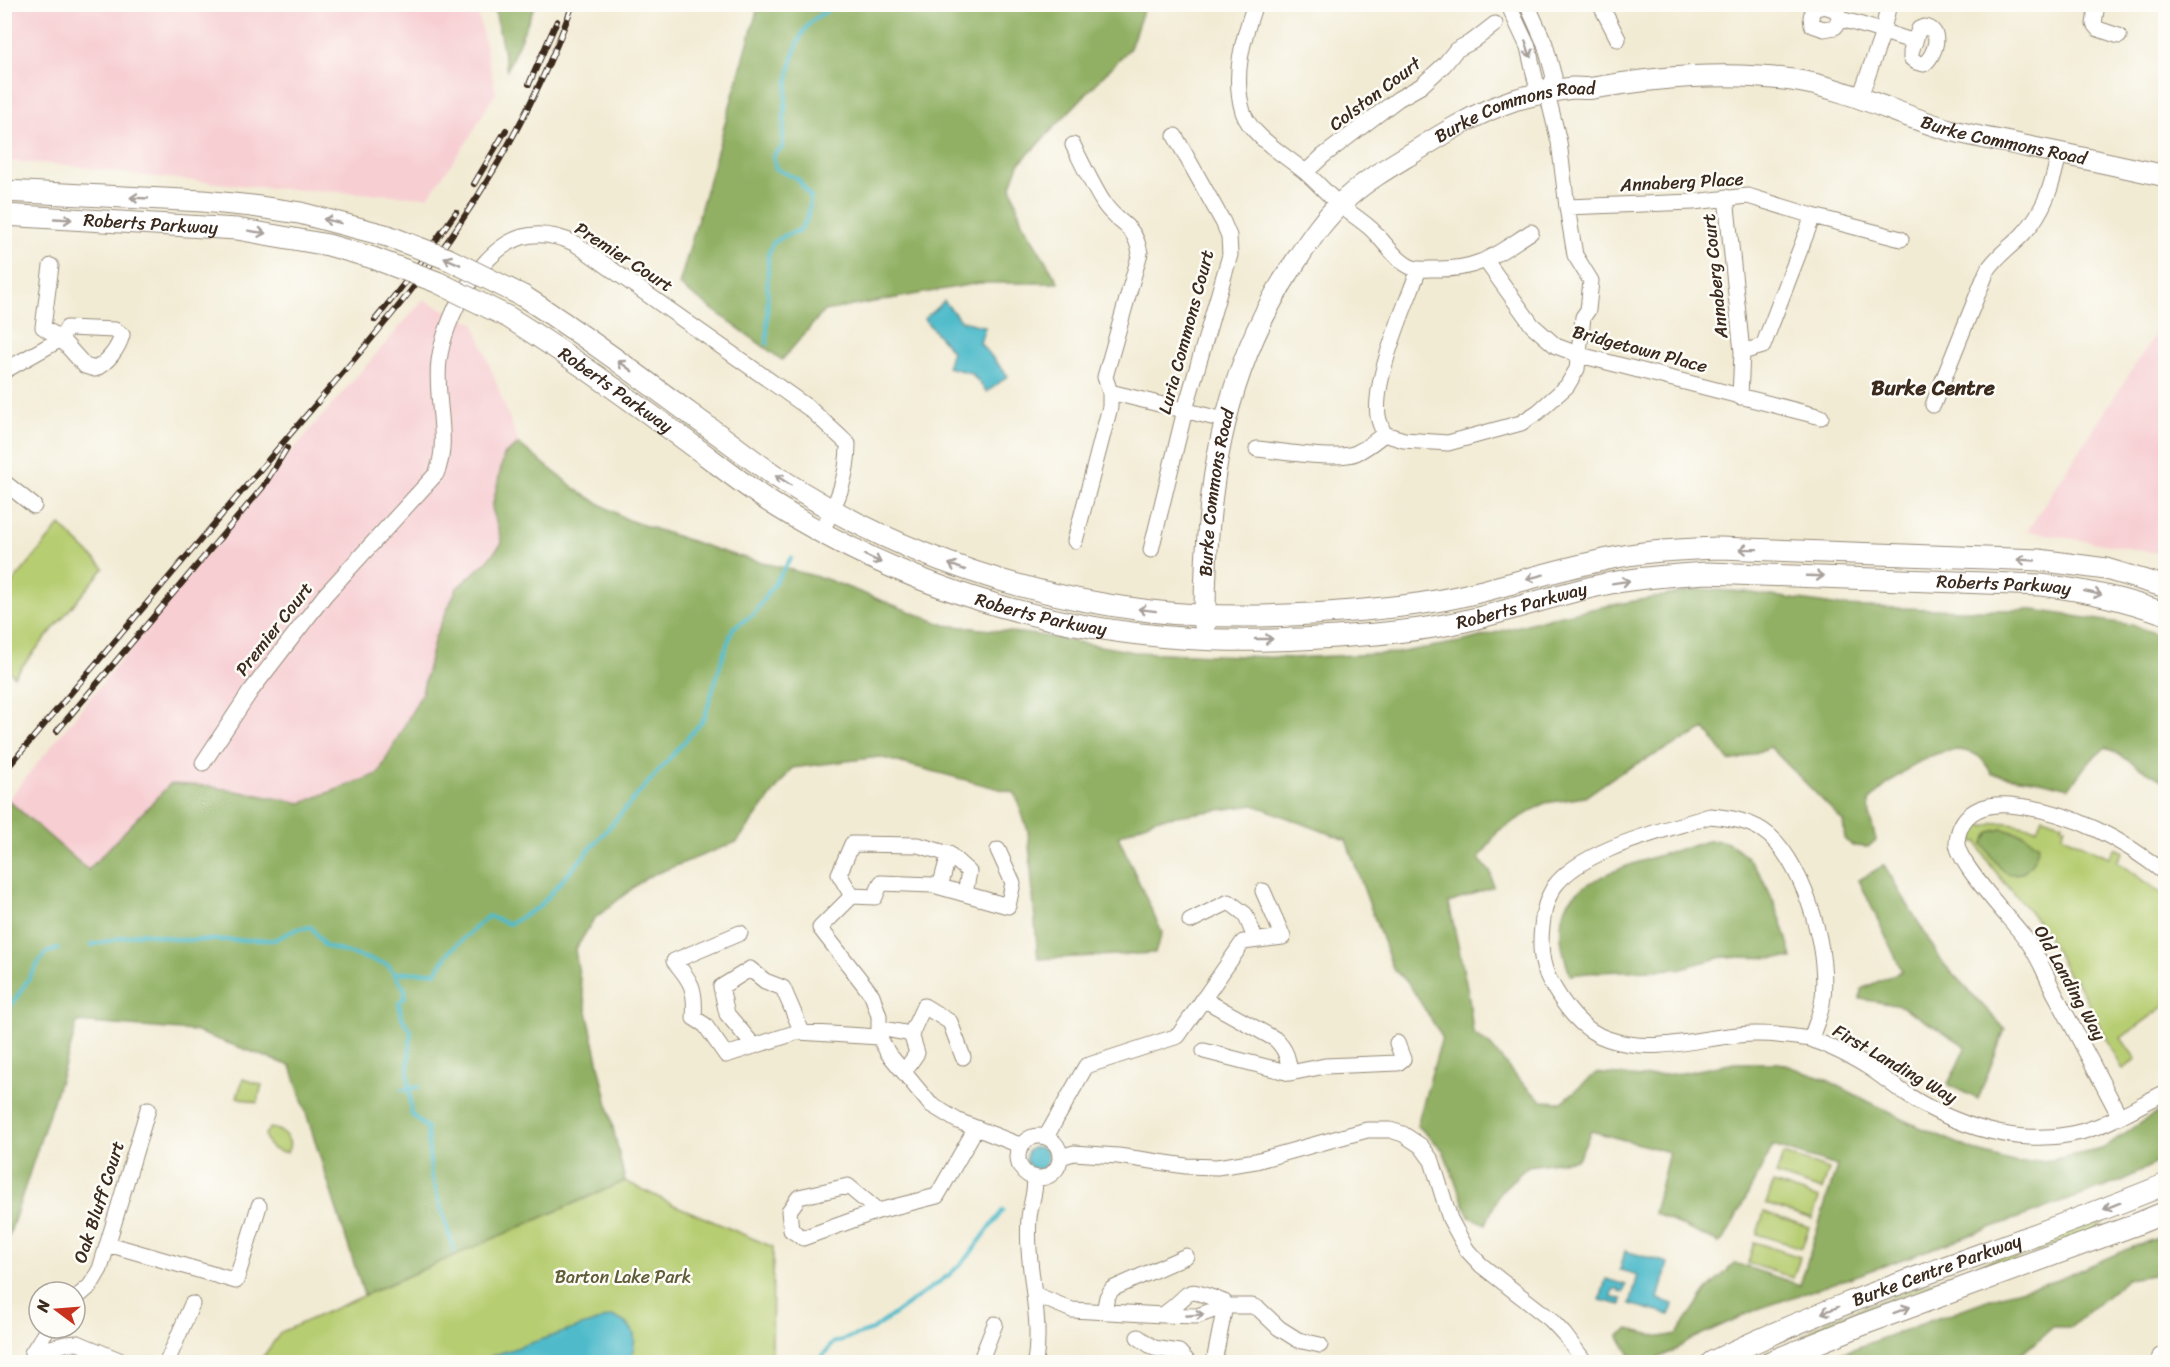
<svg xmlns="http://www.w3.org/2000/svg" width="2170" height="1367" font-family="Sriracha,sans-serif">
<rect width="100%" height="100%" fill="#fdfcf7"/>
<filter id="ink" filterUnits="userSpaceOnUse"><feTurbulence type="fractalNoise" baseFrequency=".0167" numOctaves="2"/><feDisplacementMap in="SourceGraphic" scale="12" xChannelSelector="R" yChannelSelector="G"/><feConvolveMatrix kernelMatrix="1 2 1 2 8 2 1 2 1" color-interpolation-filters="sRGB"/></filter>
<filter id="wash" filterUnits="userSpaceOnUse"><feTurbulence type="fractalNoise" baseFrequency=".008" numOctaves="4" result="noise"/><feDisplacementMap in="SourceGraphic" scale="24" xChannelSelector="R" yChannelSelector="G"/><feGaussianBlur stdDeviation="1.35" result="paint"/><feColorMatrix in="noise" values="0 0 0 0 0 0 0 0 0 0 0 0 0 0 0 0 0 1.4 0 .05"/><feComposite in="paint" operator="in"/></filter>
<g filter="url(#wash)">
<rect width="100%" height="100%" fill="#f2ebd4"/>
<path fill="#f7cfd3" d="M4,5H476L496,92L466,143L428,197L269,188L147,176L66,165L5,161Z
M423,300L474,323L519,444L504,455L492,508L502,543L487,561L457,588L435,637L422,693L378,774L301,803L208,786L170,784L88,870L8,800L249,500Z
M2165,319V557L2157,553L2027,531Z"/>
<path fill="#b7cd72" stroke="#797c48" stroke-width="1.5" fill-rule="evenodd" d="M60,525L104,568L14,676L5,666V592Z
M2042,817L2062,823L2061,826L2065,827L2062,835L2065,837L2109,857L2115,848L2123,852L2117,861L2165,896V1006L2121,1038L2136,1059L2123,1070L2076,980H2071L2045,931L2034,936L2031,932L2040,925C2025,903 1983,864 1978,842L1967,841L1969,828L1977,819L1985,827C2002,818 2019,825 2037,829ZM2002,829L2024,835L2005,872L1984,844L1990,832Z
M243,1079L262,1085L257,1103L237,1097Z
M270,1128C282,1129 295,1141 287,1152C275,1153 266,1146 265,1134Z
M1783,1154L1829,1169L1822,1190L1776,1175Z
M625,1181L672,1204L773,1247L772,1362H259L281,1332Z
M1773,1183L1819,1198L1812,1219L1766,1204Z
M1764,1212L1809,1227L1802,1248L1757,1234Z
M2104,1219L2105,1221L2092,1231L1804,1338L1803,1336L1828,1320Z
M1754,1242L1800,1257L1793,1278L1748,1263Z"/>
<path fill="#91b064" stroke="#666d41" stroke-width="1.5" d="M759,4L1145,5L1130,48L1019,164L1011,186L1022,222L1059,283H979L824,311L782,360L679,285Z
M494,5H535L507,70Z
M519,444L581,493L628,520L730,554L826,579L945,625L1038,635L1134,652L1293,658L1396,653L1465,641L1552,617L1607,606L1701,589L1745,592L1840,606L1962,610H2034L2132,625L2165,637V782L2106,747L2087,764L2069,788L2040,781L1992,774C1988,768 1984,760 1978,756C1942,735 1894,777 1869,801L1870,817L1876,840L1868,847L1854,846L1845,840L1843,821L1770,747L1740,759L1729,761L1705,729L1618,774L1585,797L1545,803L1498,831L1479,859L1491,873L1493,887L1449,903L1469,997L1473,1033L1491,1046L1515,1076L1542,1101L1562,1102L1596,1073L1641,1077L1682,1073L1735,1063H1780L1829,1081L1910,1123L1978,1152L2017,1163L2052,1160L2102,1149L2140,1123L2165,1108V1158L2124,1180L1864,1273L1758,1309L1689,1340L1677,1349L1650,1362H1634L1618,1335L1629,1329L1661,1337L1677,1334L1706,1291L1735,1263L1800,1285L1837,1166L1773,1146L1725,1238L1719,1243L1654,1213L1669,1152L1591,1131L1578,1159L1528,1166L1500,1192L1486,1224L1469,1217L1443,1150L1417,1125L1442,1037L1409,984L1393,969L1346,840L1254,805L1155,819L1118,836L1162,933L1155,953L1038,959L1028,831L1015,793L879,757L792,768L737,842L647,877L594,919L575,950L580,980L625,1181L364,1295L291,1066L194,1031L77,1022L71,1046L6,1245L11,1317L5,1322V804L8,800L88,870L170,784L208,786L301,803L378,774L422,693L435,637L457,588L487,561L502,543L492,508L504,455Z
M2002,829L2024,835L2038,844C2039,859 2021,883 2004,871C1996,865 1989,853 1983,844L1990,832Z
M1708,841C1712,841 1718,840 1722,841C1761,851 1784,924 1792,958L1722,957L1678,969L1597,972L1570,975C1562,952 1554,922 1570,900C1590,871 1673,852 1708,841Z
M1884,865L1942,962L2005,1029L1978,1099L1948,1085L1966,1046L1901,1006L1860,999L1861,989L1902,971L1859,880Z
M2165,1235V1273L2127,1279L2071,1327H2053L2017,1358L2016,1362H1817L2001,1295L2058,1280L2125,1250Z"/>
<path fill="#4fbbca" stroke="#457274" stroke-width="1.5" d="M944,301L960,320L985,327L980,343L1008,376L987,392L971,373L947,367L952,351L924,319Z
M1026 1158a11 11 0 1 1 22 0a11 11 0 1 1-22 0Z
M1625,1251L1668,1263L1658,1299L1673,1304L1670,1315L1630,1304L1638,1275L1620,1270Z
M1606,1279L1626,1285L1624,1292L1619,1291L1618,1288L1613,1290L1612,1298L1622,1299L1621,1305L1600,1300Z
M612,1316C639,1327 637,1338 630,1362H474Z"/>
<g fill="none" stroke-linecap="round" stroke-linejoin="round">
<path stroke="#4fbbca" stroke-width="4" d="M767,344L768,255L773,243L786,235L800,230L807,219L811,198L798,179L776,169L773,155L782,148C785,113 785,47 812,21C818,16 826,12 832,7L833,4
M91,945L142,933L180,940H274L297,929L311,927L325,946L388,965L405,989V997L399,1003L402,1018L411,1031L408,1070L411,1114L427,1128L431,1174L454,1251
M396,973L436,972L450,951L488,916L509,924L539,907L704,719L724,653L733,628L754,614L791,558
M4,1017L45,953L58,949
M402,1090L418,1087
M818,1362L833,1343L872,1330L949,1275L967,1258L1003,1210"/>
</g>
</g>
<g filter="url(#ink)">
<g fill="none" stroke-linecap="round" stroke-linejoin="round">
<defs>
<path id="street" d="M1255,4C1243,38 1232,76 1243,112C1250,135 1286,156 1304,171C1317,182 1328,195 1341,206C1350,213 1361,220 1370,228C1383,239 1396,262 1413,268C1420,270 1429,269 1436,269C1480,270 1496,254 1531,232
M1527,4L1545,44L1554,77L1547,93
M1600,4L1618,39
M2097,4L2094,24L2098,29L2119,36
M1824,6L1836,10L1840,19L1835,27L1824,29L1812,25L1811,17L1813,9Z
M1840,19C1865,25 1889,34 1915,42
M1924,27C1944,29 1935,56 1924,64L1916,62L1911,58V52L1919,29Z
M1860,97L1881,38L1889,4
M1073,145C1083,165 1093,187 1105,205C1121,227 1134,223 1140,253L1105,377L1110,392V407L1075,541
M1306,172L1323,156L1398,99L1421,86L1444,65L1456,50L1473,41L1495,24
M1726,197L1742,352
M1567,207L1693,202L1748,196L1813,216L1901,239
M1486,261L1532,325L1556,346L1580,355L1821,417
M4,371L61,339L67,328L115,330L122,335C118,349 108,362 95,369L85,366L61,339L43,327L51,266
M1110,392L1224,420
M1740,397L1742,352L1763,346L1813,216
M1933,405L1987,271C1998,254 2010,248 2023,234C2045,211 2053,183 2059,153
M1384,434C1382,428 1379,422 1378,416C1373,378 1406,305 1419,269
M1257,449C1280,451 1338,461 1356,453C1367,448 1375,441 1384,434L1404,440L1448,443L1521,423L1538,412L1567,386L1577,369L1583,317L1588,310L1591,281L1575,255L1567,207L1559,142L1547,93L1536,82L1528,47L1508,4
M4,482L34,506
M1151,550L1185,410L1230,255L1229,236L1223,222L1175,136
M203,763L250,692L325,595L436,474C451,442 434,397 439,361C444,320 479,250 522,237C540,232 559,236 576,244L810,409L848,444C848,477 837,503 821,532
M1710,816C1731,818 1753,821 1770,836C1806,869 1831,956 1822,1004C1820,1016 1814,1028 1811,1039C1786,1036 1763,1032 1738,1035C1693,1039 1652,1054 1608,1039C1580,1030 1562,1003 1549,979C1540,962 1540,944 1542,926C1543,913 1547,898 1554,887C1581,849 1666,830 1710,816Z
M998,850L1013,883L1008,906L933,885L881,883L875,897L852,896L820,928L872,995L879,1016V1037L888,1053L930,1104L958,1121L1022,1146
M949,854L969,872L965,893
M852,896L839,874L852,844L918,845L949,854L940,887
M1190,921L1229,902L1245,914L1256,940
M740,933L674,961C692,982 696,989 694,1018L705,1025L726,1055L798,1032L879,1037
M1203,999L1275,1039C1286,1049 1288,1058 1290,1073L1204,1051
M879,1028L911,1034L924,1006L950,1022L963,1057
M1811,1039C1831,1047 1850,1055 1868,1067C1882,1076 1895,1087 1909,1096C1963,1130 2034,1151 2096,1127C2120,1118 2143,1103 2166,1092
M754,1046L727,1014L721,987L750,969L765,981L783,988L802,1032
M904,1072L917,1053L911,1034
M1290,1073L1325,1066L1398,1063L1403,1059L1397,1043
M2119,1115C2098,1075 2077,1034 2055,994C2046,976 2038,954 2025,938C2011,919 1956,862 1957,842C1960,807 1991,802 2018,806C2072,812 2124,840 2166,874
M1018 1157a21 21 0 1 1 42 0a21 21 0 1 1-42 0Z
M1046,1137L1086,1066L1178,1036L1243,942L1283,937L1263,891
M1060,1157L1074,1153L1118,1156L1186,1166L1217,1167L1256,1161L1367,1130H1390L1403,1134L1421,1146L1432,1161L1450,1219L1467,1250L1481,1265L1550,1319L1564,1334L1585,1362
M1034,1177C1037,1188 1030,1206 1029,1218C1025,1266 1043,1315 1035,1362
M878,1211L803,1238L791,1230L789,1211L799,1197L848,1186L878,1211L937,1196L976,1128
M108,1244L236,1281L259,1206
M1034,1294L1072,1310L1163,1315L1197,1316L1225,1306H1252L1259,1309L1279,1328L1298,1340L1320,1345
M75,1299L90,1286L100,1269L148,1109
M1104,1311L1107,1297L1112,1289L1186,1256
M1163,1315C1197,1291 1179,1285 1224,1302L1225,1306
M1138,1337L1154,1348L1179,1352L1188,1362
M32,1353L65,1344L78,1343L124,1362
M32,1353L48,1328
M167,1362L192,1304
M980,1362L995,1324
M1214,1362L1225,1306
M2159,1362L2160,1356"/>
<g id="secondary">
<path d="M4,191L203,201L252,206L300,213L388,236"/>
<path id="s1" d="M4,215L237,229L328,245L373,258"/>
<path d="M523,296C587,337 647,382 708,427C733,444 756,464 782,480C894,552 1019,595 1150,611C1216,619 1298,616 1364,610C1398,607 1432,603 1466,595C1521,582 1574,564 1629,555C1659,550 1690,549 1720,548L2039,560L2106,569L2166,587"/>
<path id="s2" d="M508,317C569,355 626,397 684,439C714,461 742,484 773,504C897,582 1036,628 1182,638C1246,643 1313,639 1376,634C1409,631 1441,627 1473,619C1519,608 1564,592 1611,583C1643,577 1675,575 1707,573L2041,585C2084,590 2125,599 2166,614"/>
<path id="s3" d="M1205,627C1204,498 1220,374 1294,264C1309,241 1326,215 1348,197C1368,179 1391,166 1414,152C1446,132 1478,112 1514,100C1532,95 1554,90 1573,88C1580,88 1586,89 1593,88C1659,77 1725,71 1792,80C1848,88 1897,115 1950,130C1976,137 2003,141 2029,147C2074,156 2120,166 2166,176"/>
<path id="s4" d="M1712,1362C1858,1290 2016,1247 2166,1184"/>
<path d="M1770,1362L1864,1324L2132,1226L2166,1212"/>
</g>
</defs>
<use href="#street" stroke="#968a79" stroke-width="17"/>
<use href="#secondary" stroke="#968a79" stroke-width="23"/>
<use href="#street" stroke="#fff" stroke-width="15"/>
<use href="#secondary" stroke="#fff" stroke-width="21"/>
<defs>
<path id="rail" d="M529,84L557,21
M474,184L506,130
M375,320L412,274L456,212
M57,731L263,487L287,448
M4,772C95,665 185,558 275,452C320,399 366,347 409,293C477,207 535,108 573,4"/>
</defs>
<use href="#rail" stroke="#3b2a1e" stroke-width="6"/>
<use href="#rail" stroke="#fdfcf7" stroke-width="4" stroke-dasharray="11" stroke-linecap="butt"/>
<defs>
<path id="secondary-bridge" d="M388,236L448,259L523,296
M373,258L437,282L508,317"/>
</defs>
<use href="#secondary-bridge" stroke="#968a79" stroke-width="23" stroke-linecap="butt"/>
<use href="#secondary-bridge" stroke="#fff" stroke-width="21"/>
</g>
<defs><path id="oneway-shaft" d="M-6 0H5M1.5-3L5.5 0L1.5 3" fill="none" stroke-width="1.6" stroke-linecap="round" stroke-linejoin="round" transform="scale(1.5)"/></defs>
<g stroke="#a79f9a">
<use href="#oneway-shaft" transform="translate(1528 49) rotate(72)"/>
<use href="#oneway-shaft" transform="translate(139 198) rotate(-177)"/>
<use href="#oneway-shaft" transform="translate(63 219) rotate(3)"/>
<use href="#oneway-shaft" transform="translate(332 221) rotate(-166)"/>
<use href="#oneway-shaft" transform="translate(257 232) rotate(9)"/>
<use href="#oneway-shaft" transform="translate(452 261) rotate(-156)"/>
<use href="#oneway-shaft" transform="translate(625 366) rotate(-144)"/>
<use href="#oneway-shaft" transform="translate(783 480) rotate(-147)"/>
<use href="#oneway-shaft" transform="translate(1748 549) rotate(-179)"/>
<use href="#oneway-shaft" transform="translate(873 559) rotate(25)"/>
<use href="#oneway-shaft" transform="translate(2026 560) rotate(-177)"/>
<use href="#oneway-shaft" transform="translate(957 567) rotate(-160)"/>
<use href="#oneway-shaft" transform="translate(1815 576) rotate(2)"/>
<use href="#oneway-shaft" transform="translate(1535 577) rotate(165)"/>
<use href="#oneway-shaft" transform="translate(1621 582) rotate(-9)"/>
<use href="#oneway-shaft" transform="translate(2093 593) rotate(12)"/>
<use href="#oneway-shaft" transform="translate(1147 610) rotate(-173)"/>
<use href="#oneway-shaft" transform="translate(1264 639)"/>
<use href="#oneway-shaft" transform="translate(2112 1206) rotate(158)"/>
<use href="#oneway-shaft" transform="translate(1830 1310) rotate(160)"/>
<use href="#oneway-shaft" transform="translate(1902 1310) rotate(-20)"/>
<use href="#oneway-shaft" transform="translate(1195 1315) rotate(-5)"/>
</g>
</g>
<g text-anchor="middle" stroke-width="5" stroke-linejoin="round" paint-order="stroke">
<g font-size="18" fill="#3b2a1e" stroke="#fdfcf7">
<text transform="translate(1375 94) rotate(-37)" y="6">Colston Court</text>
<text dy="6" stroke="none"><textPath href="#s3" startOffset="657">Burke Commons Road</textPath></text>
<text dy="6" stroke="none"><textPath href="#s3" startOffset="1160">Burke Commons Road</textPath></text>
<text transform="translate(1682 182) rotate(-3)" y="6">Annaberg Place</text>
<text dy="6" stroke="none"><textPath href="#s1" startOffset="147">Roberts Parkway</textPath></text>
<text transform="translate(624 257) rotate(33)" y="6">Premier Court</text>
<text transform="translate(1715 276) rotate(-96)" y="6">Annaberg Court</text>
<text transform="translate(1186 332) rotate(-75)" y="6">Luria Commons Court</text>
<text transform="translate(1640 349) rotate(15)" y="6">Bridgetown Place</text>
<text dy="6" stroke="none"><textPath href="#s2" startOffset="130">Roberts Parkway</textPath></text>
<text dy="6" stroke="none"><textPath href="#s3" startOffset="135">Burke Commons Road</textPath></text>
<text dy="6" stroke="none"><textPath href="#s2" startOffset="1588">Roberts Parkway</textPath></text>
<text dy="6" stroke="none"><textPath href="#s2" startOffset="1102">Roberts Parkway</textPath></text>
<text dy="6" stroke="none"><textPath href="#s2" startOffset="616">Roberts Parkway</textPath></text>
<text transform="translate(274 629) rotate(-52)" y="6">Premier Court</text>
<text transform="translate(2070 983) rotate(61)" y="6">Old Landing Way</text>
<text transform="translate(1895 1064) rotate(30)" y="6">First Landing Way</text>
<text transform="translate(99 1202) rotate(-72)" y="6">Oak Bluff Court</text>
<text dy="6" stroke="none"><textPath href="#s4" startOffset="243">Burke Centre Parkway</textPath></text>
</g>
<g font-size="18" fill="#605b37" stroke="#fdfcf7">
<text x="623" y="1283">Barton Lake Park</text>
</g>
<g font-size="21" font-weight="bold" fill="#3b2a1e" stroke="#fdfcf7">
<text x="1933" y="395">Burke Centre</text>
</g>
</g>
<rect width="2170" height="1367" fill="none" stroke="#fdfcf7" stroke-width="24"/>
<g transform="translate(57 1310) rotate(286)"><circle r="28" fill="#fdfcf7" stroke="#afa8a0" stroke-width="1.5"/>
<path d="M0-4.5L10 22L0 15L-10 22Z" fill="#c8321e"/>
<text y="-9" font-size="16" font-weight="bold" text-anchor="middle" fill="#3b2a1e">N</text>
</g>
</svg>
